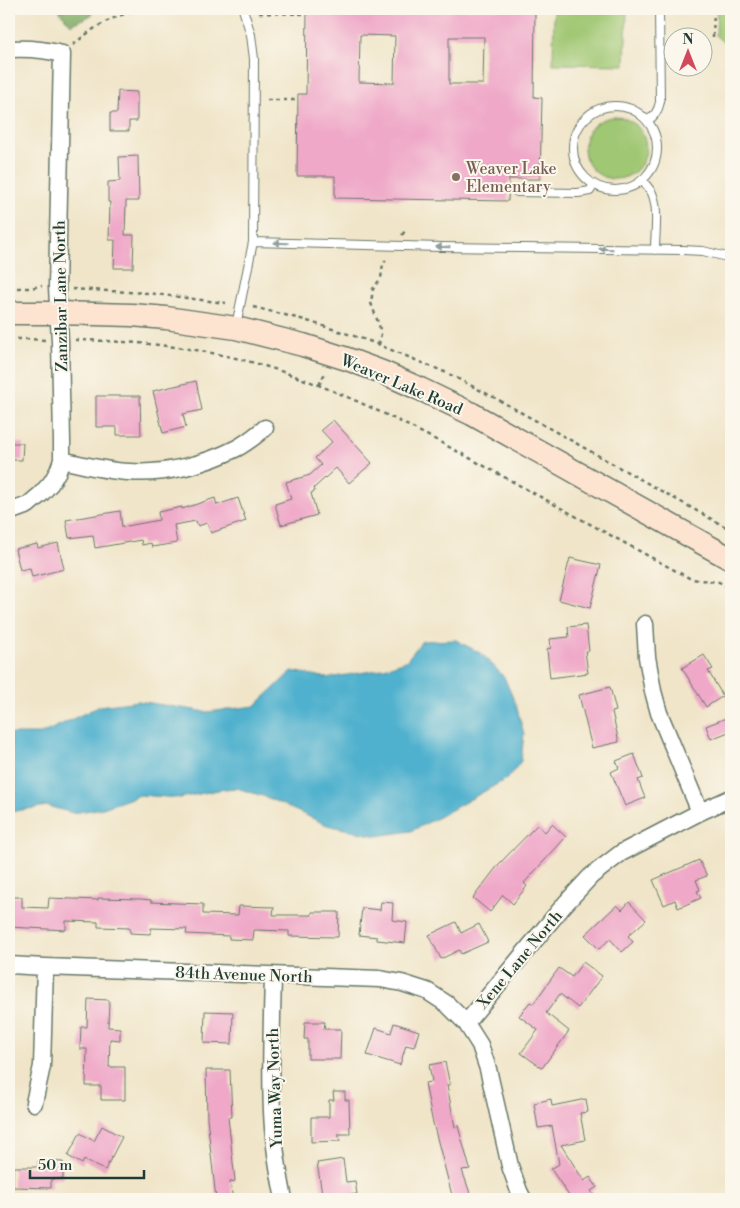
<svg xmlns="http://www.w3.org/2000/svg" width="740" height="1208" font-family="'Libre Bodoni',serif">
<rect width="100%" height="100%" fill="#fbf7ec"/>
<filter id="ink" filterUnits="userSpaceOnUse"><feTurbulence type="fractalNoise" baseFrequency=".02" numOctaves="2"/><feDisplacementMap in="SourceGraphic" scale="10" xChannelSelector="R" yChannelSelector="G"/><feConvolveMatrix kernelMatrix="1 2 1 2 8 2 1 2 1" color-interpolation-filters="sRGB"/></filter>
<filter id="wash" filterUnits="userSpaceOnUse"><feTurbulence type="fractalNoise" baseFrequency=".0096" numOctaves="4" result="noise"/><feDisplacementMap in="SourceGraphic" scale="20" xChannelSelector="R" yChannelSelector="G"/><feGaussianBlur stdDeviation="1.12" result="paint"/><feColorMatrix in="noise" values="0 0 0 0 0 0 0 0 0 0 0 0 0 0 0 0 0 1.4 0 .05"/><feComposite in="paint" operator="in"/></filter>
<g filter="url(#wash)">
<rect width="100%" height="100%" fill="#f0e5c9"/>
<path fill="#a0c773" stroke="#608254" d="M554,9H627L625,65L553,64Z
M717,9H731V41H722L716,36Z
M584 148a31 31 0 1 1 62 0a31 31 0 1 1-62 0Z"/>
<path fill="#80ac65" stroke="#50744c" d="M59,9H92V15L71,25L60,12Z"/>
<path fill="#4fb1ce" stroke="#377781" d="M456,640L482,654L504,677L516,705L524,734L521,761L508,778L437,818L411,831L376,836L327,825L266,797L237,788L223,789L180,798L140,795L103,808L73,813L47,806L9,812V734H41L100,706L138,701L207,712L255,706L292,671L328,678L378,670L406,661L422,641Z"/>
<g id="blocks">
<path fill="#efa8c8" fill-rule="evenodd" d="M307,9H535L534,97L542,98L540,179H509L508,201L335,198V176H297L298,94H306ZM360,35L395,36L394,83L359,82ZM449,37H484L483,84H449Z
M118,91L137,92V121H129V131H110V113H117Z
M138,156L139,201H126L125,235H134L133,268H114L115,240H109L110,202H108V182L120,181L119,157Z
M196,381L202,410L183,414L186,427L163,433L153,391Z
M96,396H140L141,435H117V427H96Z
M333,420L372,463L349,483L336,468L314,488L315,491L311,493L317,515L281,525L275,504L291,499L286,482L310,475L321,465L315,458L332,442L321,430Z
M9,443H23L22,460H9Z
M215,498L217,505L238,498L246,521L211,533L207,523L198,526L196,521L174,525L177,543L152,547L151,543L142,545L141,540L95,548L93,535L69,538L66,520L120,511L122,527L159,520L158,512L182,507V509Z
M58,543L64,569L32,577L30,568L20,570L15,549L37,544L38,548Z
M570,558L601,565L590,608L559,600Z
M586,625L589,651H585L588,673L550,678L547,649L551,648L550,639L569,637L568,627Z
M704,655L713,669L708,671L723,696L706,707L682,668Z
M610,687L616,711L612,712L619,742L592,748L579,695Z
M731,716V731L711,739L706,726Z
M634,754L643,778L638,780L645,798L625,806L611,772L619,768L616,761Z
M552,824L566,837L524,883L527,886L513,904L503,895L490,912L473,898L499,864L537,825L545,832Z
M699,860L707,876L696,880L700,890L697,891L701,898L678,908L675,900L664,905L653,880Z
M9,897H22V907L48,908L49,898L98,900V898L141,899L151,900V902L203,904V914L238,915L239,906L274,907L273,915H312V912H339L338,937L289,936V931L254,930L253,940L229,939V936L186,934L187,929L151,928L150,934L130,933V928L98,927V922L66,921V930L9,927Z
M381,902L393,903L392,920L407,922L405,943L377,940V937L359,935L362,908L380,910Z
M629,902L646,920L628,936L633,942L622,952L610,939L599,949L585,935L617,905L622,910Z
M456,922L461,933L479,924L488,942L461,954L459,950L441,959L429,935Z
M583,962L602,976L578,1008L560,994L546,1013L569,1031L542,1068L521,1053L538,1030L519,1016L530,1002L533,1004L559,968L572,977Z
M88,999L109,1000L108,1027L120,1028V1040L110,1039L109,1067H125V1100H101V1086H86L87,1049H80L81,1027H87Z
M205,1011L233,1012L232,1044L204,1043Z
M305,1022H325L324,1029H341L340,1059H308V1039H304Z
M394,1023L419,1031L414,1047L406,1045L400,1065L367,1055L376,1028L391,1033Z
M445,1062L450,1085H447L455,1127L458,1126L470,1169L462,1170L472,1199H453L432,1119L425,1083L432,1082L429,1065Z
M206,1070H230L232,1117H228L235,1181L230,1182L233,1199H216L207,1118Z
M333,1092H345V1100H349L350,1134H338L340,1141L311,1142V1117H329V1100H334Z
M551,1099L552,1106L586,1099L588,1112L580,1113L585,1140L561,1145L584,1181L590,1177L597,1187L591,1191L597,1199H571L551,1169L559,1164L552,1126L538,1128L534,1103Z
M102,1126L122,1137L105,1170L84,1160L82,1164L68,1156L80,1133L94,1141Z
M343,1159L346,1182L355,1181L357,1194L323,1199L317,1163Z
M38,1161L63,1162V1179H51V1188L13,1187V1167H38Z"/>
</g>
</g>
<g filter="url(#ink)">
<use href="#blocks" fill-opacity="0" stroke="#687868" stroke-width="1"/>
<g fill="none" stroke-linecap="round" stroke-linejoin="round">
<defs>
<path id="service" d="M573 148a42 42 0 1 1 84 0a42 42 0 1 1-84 0Z
M647,121C655,116 658,111 660,102L659,9
M642,180C645,184 649,188 652,193C659,209 655,232 655,250
M517,192L578,193L590,191L594,184
M253,242L441,247L683,250L703,251L731,258
M236,326L253,242L254,59L251,35L243,9"/>
<path id="minor" d="M9,49C27,48 44,49 62,54L57,287L60,341L62,441V460L58,471L51,483L41,494L28,505L9,512
M62,460C84,465 106,471 129,472C164,475 206,464 237,448C247,443 256,435 265,428
M645,624L647,657L653,691L659,713L700,812
M9,965L45,967L380,979L402,983L427,991L447,1004L466,1023L480,1045L488,1069L510,1166L519,1191L523,1199
M273,976C272,1021 270,1066 272,1111C273,1141 278,1170 284,1199
M466,1023L565,904L591,876L621,853L700,812L731,798
M34,1103L42,1066L45,967"/>
<path id="secondary" d="M9,313H58L132,315L166,318L236,328L303,345L347,359L382,372L420,389L472,414L731,559"/>
</defs>
<use href="#service" stroke="#687868" stroke-width="10"/>
<use href="#minor" stroke="#687868" stroke-width="19"/>
<use href="#secondary" stroke="#687868" stroke-width="25"/>
<path stroke="#687868" stroke-width="2.5" stroke-dasharray="4 4" stroke-linecap="butt" d="M259,13L307,14
M713,37L714,9
M73,45C95,26 115,14 145,9
M267,100H298
M402,235L405,231
M9,288H29L42,286
M72,289L147,293L226,303
M253,307L301,319L339,331L372,342L447,373L497,399L731,530
M9,339H30L45,340
M75,340C137,341 199,347 258,364C342,389 419,430 495,472C561,508 626,544 691,579L719,582L731,589
M379,345L381,334L379,325L371,303L373,289L381,278L383,264L386,260
M319,385L326,371"/>
<use href="#service" stroke="#fff" stroke-width="8"/>
<use href="#minor" stroke="#fff" stroke-width="16"/>
<use href="#secondary" stroke="#fde4d1" stroke-width="22"/>
</g>
<defs><path id="oneway-solid" d="M-6-.8H1V-3.2L6.5 0L1 3.2V.8H-6Z" transform="scale(1.25)"/></defs>
<g fill="#8f9e9a">
<use href="#oneway-solid" transform="translate(281 243) rotate(-179)"/>
<use href="#oneway-solid" transform="translate(443 247) rotate(-179)"/>
<use href="#oneway-solid" transform="translate(606 249) rotate(-179)"/>
</g>
</g>
<circle fill="#8d6e63" stroke="#fbf7ec" stroke-width="2" cx="456" cy="177" r="5"/>
<g text-anchor="middle" stroke-width="4" stroke-linejoin="round" paint-order="stroke">
<g font-size="16" fill="#785e54" stroke="#fbf7ec" text-anchor="start">
<text x="466" y="174">Weaver Lake<tspan x="466" dy="18">Elementary</tspan></text>
</g>
<g font-size="16" fill="#1f3d34" stroke="#fbf7ec">
<text transform="translate(60 296) rotate(-91)" y="6">Zanzibar Lane North</text>
<text transform="translate(402 384) rotate(23)" y="6">Weaver Lake Road</text>
<text transform="translate(519 959) rotate(-50)" y="6">Xene Lane North</text>
<text transform="translate(244 974) rotate(2)" y="6">84th Avenue North</text>
<text transform="translate(274 1088) rotate(-92)" y="6">Yuma Way North</text>
</g>
</g>
<rect width="740" height="1208" fill="none" stroke="#fbf7ec" stroke-width="30"/>
<g transform="translate(688 52)"><circle r="24" fill="#fbf7ec" stroke="#a3ada2"/>
<path d="M0-4L9 19L0 12L-9 19Z" fill="#d1495b"/>
<text y="-8" font-size="14" font-weight="bold" text-anchor="middle" fill="#1f3d34">N</text>
</g>
<path d="M30 1170v8h114v-8" fill="none" stroke="#1f3d34" stroke-width="2.5"/>
<text x="38" y="1170" font-size="15" fill="#1f3d34" stroke="#fbf7ec" stroke-width="4" paint-order="stroke">50 m</text>
</svg>
